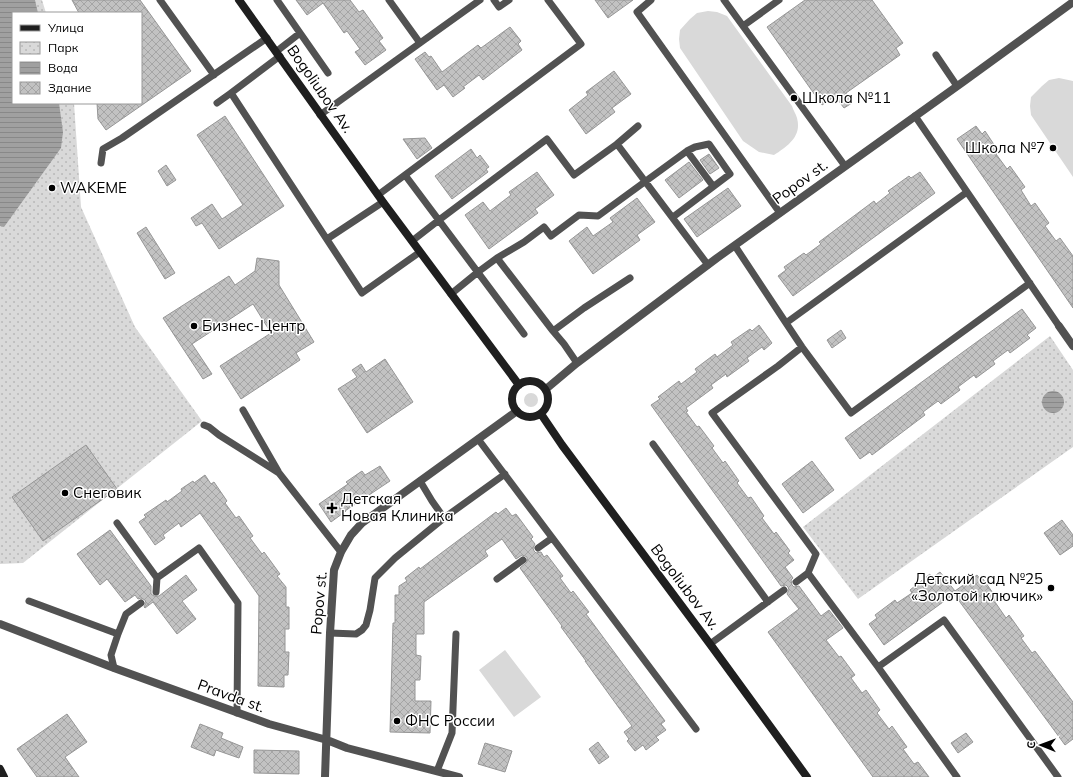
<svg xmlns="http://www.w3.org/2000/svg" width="1073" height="777" font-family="Mulish,sans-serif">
<defs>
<pattern id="park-dots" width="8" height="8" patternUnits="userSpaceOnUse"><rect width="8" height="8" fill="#d9d9d9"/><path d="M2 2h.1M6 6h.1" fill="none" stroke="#b8b8b8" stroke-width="1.8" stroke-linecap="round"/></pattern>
<pattern id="water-rules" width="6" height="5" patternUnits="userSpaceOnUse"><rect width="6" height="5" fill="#a0a0a0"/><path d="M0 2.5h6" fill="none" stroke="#888"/></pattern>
<pattern id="building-cross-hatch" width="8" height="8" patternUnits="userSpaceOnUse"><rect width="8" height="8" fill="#c2c2c2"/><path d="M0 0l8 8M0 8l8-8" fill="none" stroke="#a5a5a5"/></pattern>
</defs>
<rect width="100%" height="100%" fill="#fff"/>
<path fill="#d9d9d9" d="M708,11L717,12L727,16L792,106C793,110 796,114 797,118C802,136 788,146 774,155L759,152L743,141L680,48L679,39L680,30L690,19L697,13Z
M1059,78L1073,81V177L1031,115L1030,106L1031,97L1042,86L1049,80Z
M524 400a7 7 0 1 1 14 0a7 7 0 1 1-14 0Z
M505,650L541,697L514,717L479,670Z"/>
<path fill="url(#park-dots)" d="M0,0H42L46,13H13V103H74L81,207L135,327L202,421L23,563L0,564Z
M1050,336L1073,370V447L858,599L803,527Z"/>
<path fill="url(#water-rules)" d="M0,0H35L38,13H13V103H59L63,132L61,148L4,227L0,226Z
M1042 402a11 11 0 1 1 22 0a11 11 0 1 1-22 0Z"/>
<path fill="url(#building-cross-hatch)" stroke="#969696" d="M72,0H140L191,71L106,130L98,119L97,103H141V13H79Z
M296,0H350L359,12L363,10L383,38L379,41L386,50L365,65L355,52L360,49L347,31L344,33L323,3L307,15Z
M595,0H633L608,18Z
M805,0H872L903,43L896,48L900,55L846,93L852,103L844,108L835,96L822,105L767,27Z
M510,27L521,41L518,44L522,50L483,80L479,75L463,87L465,88L453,97L444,85L437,90L415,59L425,52L429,57L431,56L442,72L478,45L481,48Z
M614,71L631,94L612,108L615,112L586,134L569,110L588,95L586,92Z
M225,116L284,206L219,249L202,223L196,226L191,218L212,204L222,219L243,205L197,135Z
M976,126L982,134L985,131L999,152L996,154L1007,169L1010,166L1025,187L1021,190L1031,206L1035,203L1049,223L1045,226L1056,241L1060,238L1073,256V308L957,139Z
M425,138L432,148L417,159L403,139Z
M471,149L477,158L480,155L489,167L486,169L488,172L452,199L435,176Z
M709,154L719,168L710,174L700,160Z
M689,162L703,180L679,198L665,180Z
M166,165L176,180L167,186L158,171Z
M537,172L554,195L535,209L538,213L489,249L465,215L483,202L490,211L511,195L509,192Z
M920,172L935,193L793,296L778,276L786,270L784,267L804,253L806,255L821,244L819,242L874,201L876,204L890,193L888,191L909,176L911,178Z
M728,188L741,206L697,237L684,219Z
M637,198L655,222L637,235L640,240L593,274L569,241L587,227L593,236L613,222L610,218Z
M146,227L175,273L165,279L137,233Z
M257,258L279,261V285L314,342L296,353L300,360L241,399L220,366L271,333L253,304L192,344L212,374L203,379L163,318L229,276L235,285L255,271Z
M1022,309L1036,328L1027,335L1030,338L1010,353L1008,350L993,361L995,364L976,378L974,375L958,387L960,390L941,404L938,401L923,412L925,415L872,455L870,452L860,459L845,438Z
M759,325L772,343L764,350L762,347L747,358L749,361L727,377L726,374L711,385L713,388L686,408L688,411L686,412L697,427L699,426L714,446L712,448L723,463L725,461L739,481L737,483L748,498L751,497L764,516L762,518L774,534L776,532L790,551L788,553L794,560L785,567L793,578L791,580L792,585L794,587L799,586L821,616L829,610L843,628L826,640L839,657L841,656L855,675L851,678L862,693L866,690L880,710L877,713L889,729L892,726L907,747L903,749L914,764L918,762L929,777H873L768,632L799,609L787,594L789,590L788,587L786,585L781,586L651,405L660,399L658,397L679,381L681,384L697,372L695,369L715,354L717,357L733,345L731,342L750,329L752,331Z
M841,330L846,338L832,348L827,340Z
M385,359L413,402L367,433L338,389L357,377L352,370L361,364L366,372Z
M86,445L117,489L43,541L12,497Z
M812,461L834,490L803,513L782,484Z
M380,466L390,481L345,511H346L331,522L319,504L348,484L346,482L362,471L365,475Z
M205,475L211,484L214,482L227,501L225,503L236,518L239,516L253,536L250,538L262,554L264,552L280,574L277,576L286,587V607H289V629H285V652H289L288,675H284V687L258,686L259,596L200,513L181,527L179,523L163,535L165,538L155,545L139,522L146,517L144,515L166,500L167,502L182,491L181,489L193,481L194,483Z
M506,508L512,516L516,514L533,537L531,539L535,544L533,548L534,551L536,553L541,552L544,557L547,555L563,576L560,578L571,593L573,591L589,612L586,614L665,721L661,724L666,730L656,737L659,740L646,750L643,745L635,751L627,741L629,739L624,732L632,726L585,661H586L561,627L562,626L520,568L527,562V557L525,556L522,555L516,559L502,539L485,551L488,556L424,602V634H416V655L421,656L420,680H415V701H431L430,733L390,732L393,623H395V595H399V586L407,581L405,578L419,567L420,569L496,512L498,514Z
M1062,520L1073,535V546L1060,555L1044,533Z
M110,530L151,586V594L154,596H159L186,575L197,590L182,601L196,619L177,634L153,602L145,608L144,607L146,603L145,600L141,598L138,599L135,595L125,602L107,579L100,585L77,554Z
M940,572L955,591L977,575L981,580L983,579L998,600L995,602L1006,618L1009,615L1024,636L1021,638L1032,653L1035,651L1073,702V739L1065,745L954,594L884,645L869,624L877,618L875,615L895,600L897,603L912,593L910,590L930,574L932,578Z
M67,714L87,742L65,757L79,777H37L17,749Z
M200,724L223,733L221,738L243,747L239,758L216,750L214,756L191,747Z
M966,733L973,742L958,753L951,743Z
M598,742L609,757L599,764L589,749Z
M485,743L512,751L505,772L478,764Z
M254,750L299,751V774L254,773Z"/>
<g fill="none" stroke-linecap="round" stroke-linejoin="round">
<path stroke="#525252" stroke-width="7" d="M160,0L214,75
M277,0L328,73
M494,0L499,7L509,0
M651,0L637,12L780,213
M724,0L845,166
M743,26L779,0
M420,43L480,0
M277,51L300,33
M936,55L957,86
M231,93L362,293L420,252
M217,103L231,93L280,56
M320,115L420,43L389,0
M915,116L1059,326
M638,126L617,144L708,265
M687,151L713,186
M101,163L103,149L122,138L267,38
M405,175L524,334
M378,195L581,44L548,0
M327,239L383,202
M412,241L439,220L547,139L574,175L617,144
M735,246L786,323L967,192
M497,258L553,331L564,344L577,363
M451,294L478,272L497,258L524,242L544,227L551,236L579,215L598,216L687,151L695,147L709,144L730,174L673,217
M786,323L802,347L851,413L1030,283
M553,331L584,308L630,278
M802,347L778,366L712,413L816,554L808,573
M243,410L278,471
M204,425L209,427L219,435L279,473L341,552
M478,439L696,729
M653,444L768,602
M420,481L432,501L444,518
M117,523L157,578L156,592
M538,548L552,538
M157,578L199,548L238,603L237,713
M497,579L523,560
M796,582L808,573L878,667L944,620L1058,777
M29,601L118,634L111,655L114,668
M330,633L356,634L362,630L366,625L370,610L375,578L395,558L444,518L505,474
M118,634L126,614L141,603
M710,644L784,590
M878,667L957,777
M437,771L452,733L456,634"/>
<path stroke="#525252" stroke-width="8" d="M1059,326L1073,346"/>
<path stroke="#525252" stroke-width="8" d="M546,389L577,363L717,258L963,82L1073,2
M0,624L114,668L269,724L327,740L347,748L459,777
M325,777L330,633L334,570L341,552L351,535L362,523L517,411"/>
<path stroke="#1f1f1f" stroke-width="8" d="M239,0L383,202L519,385
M512 399a18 18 0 1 1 36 0a18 18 0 1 1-36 0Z
M541,414L562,445L710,644L807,777
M0,769L4,777"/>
</g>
<g fill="#000" stroke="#fff" stroke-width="1.5">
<circle cx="794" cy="98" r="4"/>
<circle cx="1053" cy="148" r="4"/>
<circle cx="52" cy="188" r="4"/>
<circle cx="194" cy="326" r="4"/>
<circle cx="65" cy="493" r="4"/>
<path d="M330 502h4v4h4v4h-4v4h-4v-4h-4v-4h4z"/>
<circle cx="1051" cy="588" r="4"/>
<circle cx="397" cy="721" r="4"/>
</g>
<g text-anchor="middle" stroke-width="3" stroke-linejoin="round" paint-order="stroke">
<g font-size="15" fill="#000" stroke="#fff">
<text transform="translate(320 89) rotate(55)" y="5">Bogoliubov Av.</text>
<text transform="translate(800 182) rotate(-36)" y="5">Popov st.</text>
<text transform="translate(685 587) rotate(53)" y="5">Bogoliubov Av.</text>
<text transform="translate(319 603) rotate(-85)" y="5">Popov st.</text>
<text transform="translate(231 696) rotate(20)" y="5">Pravda st.</text>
</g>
<g font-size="15" fill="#000" stroke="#fff" text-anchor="start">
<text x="802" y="103">Школа №11</text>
<text x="1045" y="153" text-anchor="end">Школа №7</text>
<text x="60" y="193">WAKEME</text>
<text x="202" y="331">Бизнес-Центр</text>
<text x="73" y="498">Снеговик</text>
<text x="341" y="504">Детская<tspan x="341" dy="17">Новая Клиника</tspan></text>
<text x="1043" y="584" text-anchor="end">Детский сад №25<tspan x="1043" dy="17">«Золотой ключик»</tspan></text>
<text x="405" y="726">ФНС России</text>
</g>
</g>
<rect x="12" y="12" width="130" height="92" fill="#ffffff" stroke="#999999"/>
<rect x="20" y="25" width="20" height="6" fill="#1f1f1f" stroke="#999999"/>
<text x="48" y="32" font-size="12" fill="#000000">Улица</text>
<rect x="20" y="42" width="20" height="12" fill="url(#park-dots)" stroke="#999999"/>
<text x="48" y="52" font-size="12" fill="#000000">Парк</text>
<rect x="20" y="62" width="20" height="12" fill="url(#water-rules)" stroke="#999999"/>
<text x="48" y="72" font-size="12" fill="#000000">Вода</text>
<rect x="20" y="82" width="20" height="12" fill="url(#building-cross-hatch)" stroke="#999999"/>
<text x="48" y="92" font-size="12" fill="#000000">Здание</text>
<g transform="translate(1041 745) rotate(271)" stroke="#ffffff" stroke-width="3" paint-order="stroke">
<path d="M0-3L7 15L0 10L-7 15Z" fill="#000000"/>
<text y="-6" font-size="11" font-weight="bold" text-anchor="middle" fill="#000000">С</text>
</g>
</svg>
